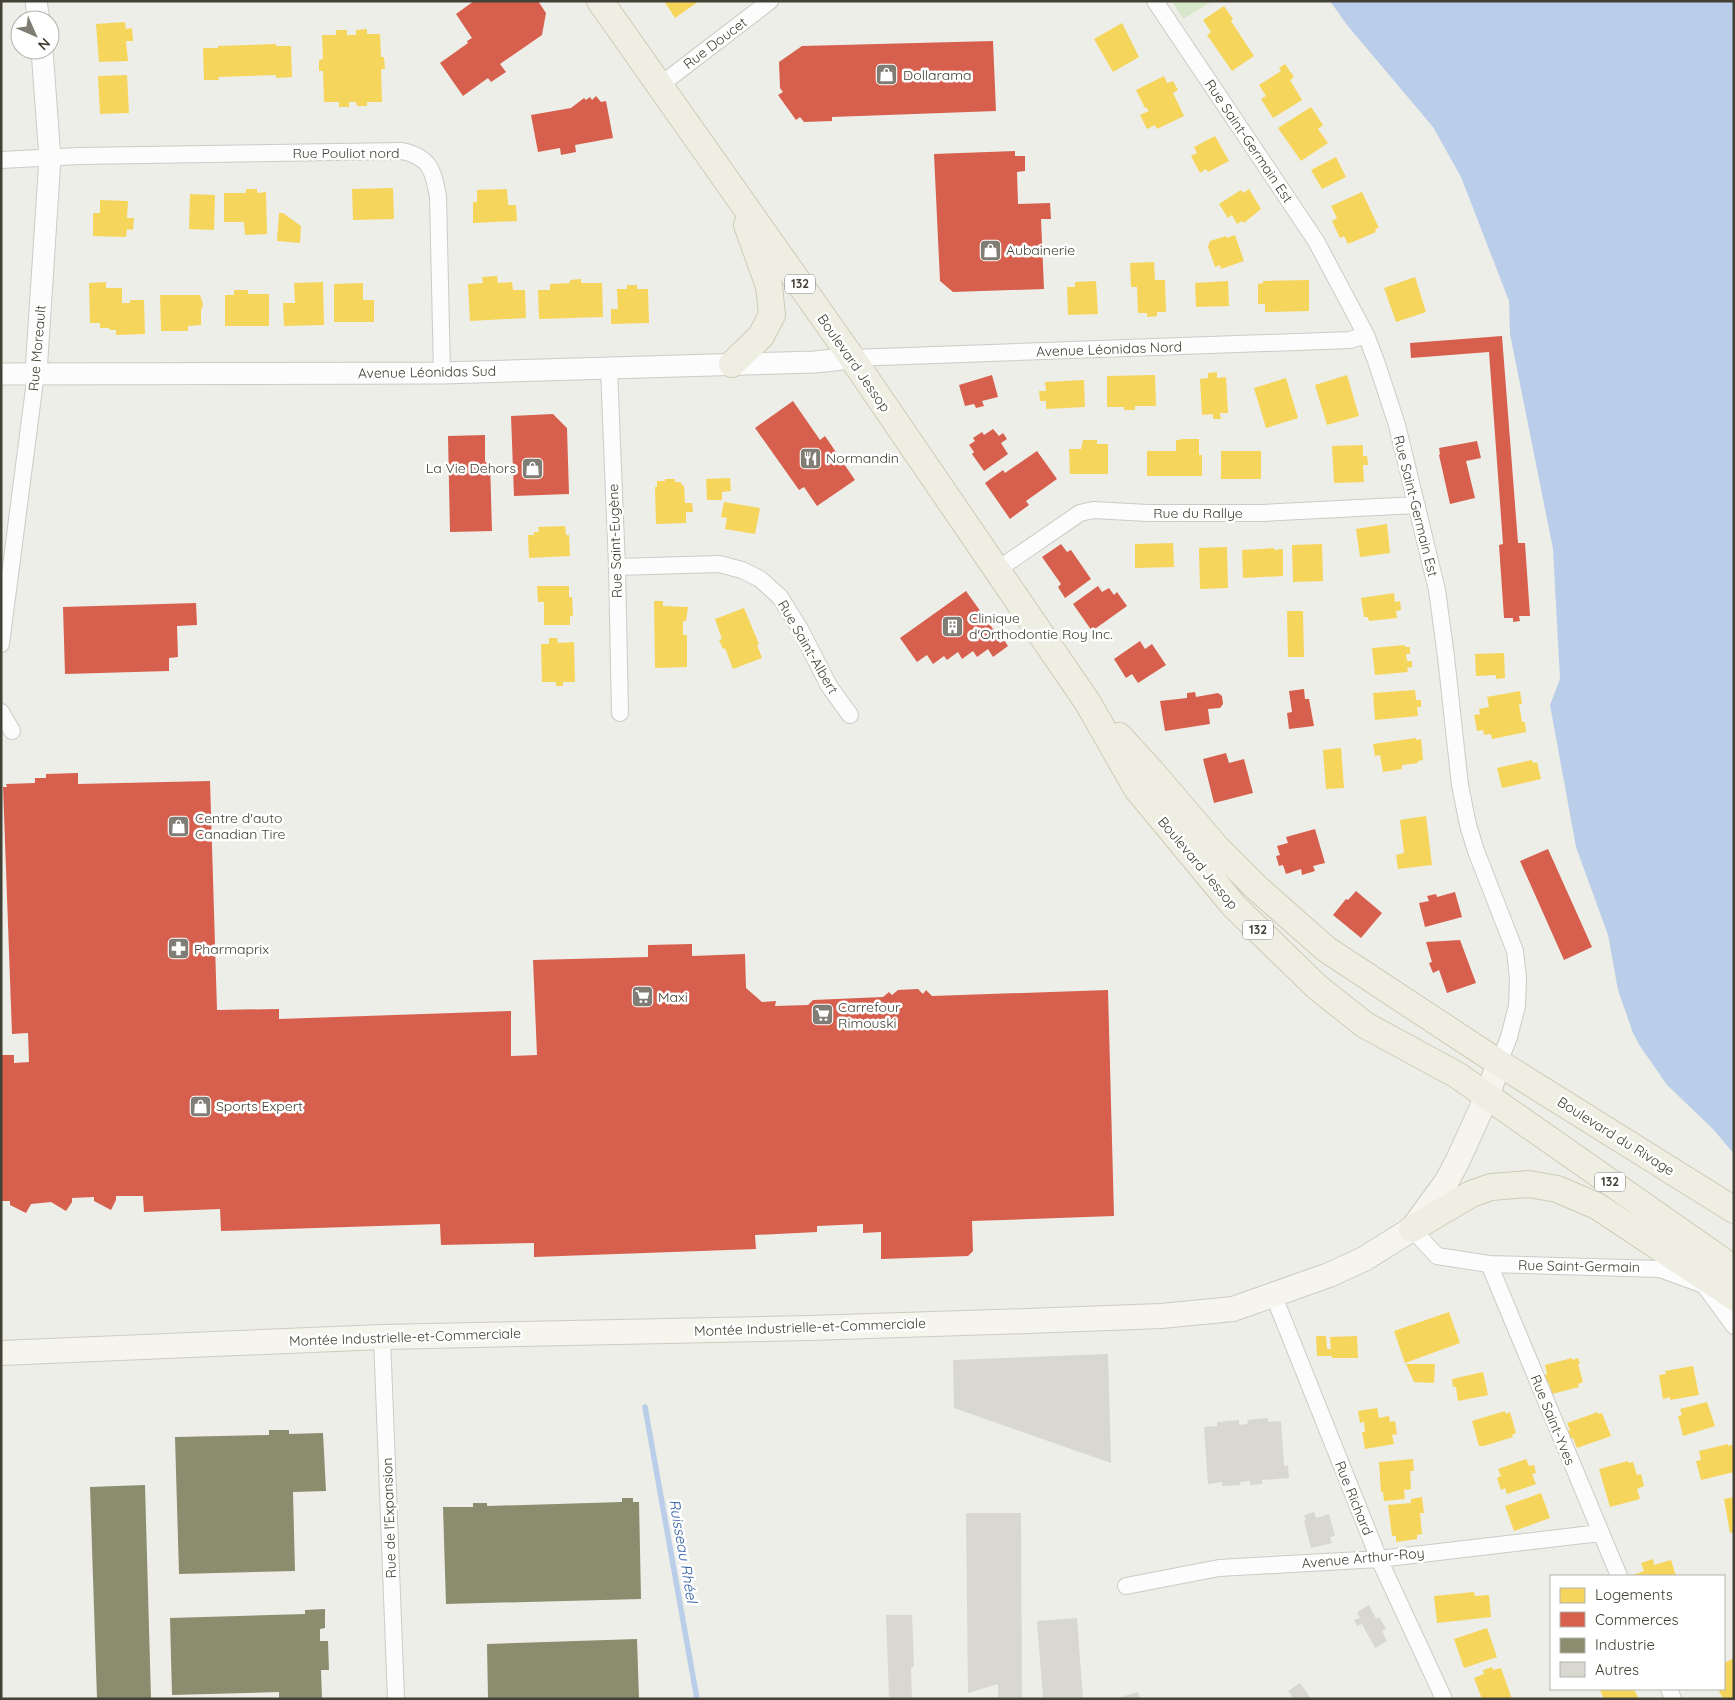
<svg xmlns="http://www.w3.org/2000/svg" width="1735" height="1700" font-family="Quicksand,sans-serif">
<rect width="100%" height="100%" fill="#eeeee8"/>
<path fill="#d6e8c9" d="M1172,1H1213L1183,19Z"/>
<path fill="#baceea" d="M1330,1H1734V1154L1713,1129L1667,1085L1640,1046L1633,1033L1618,990L1608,935L1576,847L1550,705L1560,679L1553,549L1510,334L1509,301L1461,177L1433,127L1347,25Z"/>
<path fill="#f6d55c" d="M664,1H699L675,18Z
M1224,6L1233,19L1231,21L1254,56L1232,71L1207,35L1211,32L1203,20Z
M125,22L126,29L132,28L133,41H126L128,61L99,62L96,24Z
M1122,23L1139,57L1113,72L1094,39Z
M367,29V34H380L381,57H384L385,69H381L382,102H367V106H357L356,102H349V107H339V102H324L323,71H319V60L323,59L322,35H336V30H347V35H356V30Z
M276,44V46H291L292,77L276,78V75L218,77L219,80H204L203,48H218V46Z
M1285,64L1294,77L1290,80L1302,100L1273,118L1261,99L1266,96L1259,85L1281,71L1279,68Z
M127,75L129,113L100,114L98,76Z
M1164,76L1167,83L1173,81L1178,90L1173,93L1184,116L1157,129L1155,125L1147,129L1140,115L1149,111L1146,107L1145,108L1136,90Z
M1311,107L1323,125L1318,129L1328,143L1301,161L1278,128Z
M1215,136L1229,161L1208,172L1206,169L1200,173L1191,156L1197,153L1194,147Z
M1336,157L1346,177L1322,189L1311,170Z
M393,188L394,219L353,220L352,189Z
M246,189H257V193L266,192L267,234L245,235L244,222H224V193H246Z
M507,189L508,205H516L517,221L473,223V202H477V190Z
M1249,189L1261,209L1244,223L1242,221L1237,224L1232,215L1228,218L1219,204L1241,190L1243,193Z
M1362,192L1379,228L1375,229L1376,232L1348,244L1344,236L1340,238L1332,221L1337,218L1331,206Z
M190,194L215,195L214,230L189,229Z
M100,200L128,201L127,218H134L133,230L127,229L126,237L93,236V213H100Z
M279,213H283L301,226L300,243L277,241Z
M1235,235L1244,261L1221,269L1220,265L1215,267L1208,247L1210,241L1226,236L1227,238Z
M1154,262L1155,280H1165L1166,312H1157V316L1147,317V313H1138L1137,287H1131L1130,263Z
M497,276L498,283L512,282L513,290H525L526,318L470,321L468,284L483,283L482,277Z
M1415,277L1426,312L1396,322L1384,288Z
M581,279V283H602L603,317L539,319L538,290H550V284L570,283V280Z
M1309,280V311L1265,312V304H1258V284L1263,283V281Z
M1096,281L1098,314L1068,315L1067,287H1075V282Z
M1228,281L1229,306L1196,307L1195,283Z
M106,282V288H122V303H130V300H144L145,334L116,335V330H110L109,328H100V323H90L89,283Z
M323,282L324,325L284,326L283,303H295L294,283Z
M363,283V300H374V322H334V284Z
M627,285H637V289H648L649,323L611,324V309H618L617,289H627Z
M234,290H248V294H269V326H225V295H234Z
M160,295H200L203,304L201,311V325L188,326V331H161Z
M1217,372V378L1226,377L1228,413H1220L1221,419H1213V414L1202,415L1200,379L1208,378V373Z
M1155,375L1156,406H1135V410H1124V407H1107V376Z
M1347,375L1359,416L1327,425L1315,385Z
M1286,378L1298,418L1266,428L1254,388Z
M1084,380L1085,407L1046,409V401H1040L1039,391H1046L1045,382Z
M1180,439H1199V455H1202V476H1147V451H1176V440H1181Z
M1083,440H1097V444H1108V474H1070L1069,449H1081Z
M1363,445V456H1367L1368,465H1363L1364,482L1334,483L1332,446Z
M1221,451H1261V479H1221Z
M730,478L731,491L722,492V500H707L706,479Z
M665,479H675V482H681L682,486L684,485L685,503H692L693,512H686V523L656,524L655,487H657V481H665Z
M724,502L760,508L755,534L725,529L727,518L721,517Z
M1387,524L1390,553L1360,557L1356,529Z
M565,526L566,535H569L570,556L529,558L528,535H534V532H539L538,527Z
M1173,543L1174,567L1135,568V544Z
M1322,544L1323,581L1293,582L1292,545Z
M1227,547L1228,588L1200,589L1199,548Z
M1274,548V550L1283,549V576L1243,578L1242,550Z
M537,586H569V597H572L573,616H570V625H544V602H538Z
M1394,593L1395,602L1400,601L1401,610L1396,611L1397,618L1369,621L1368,617H1364L1361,598Z
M654,601H663V606L688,607L686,621H683V635H687V667L655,668Z
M744,608L759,644L757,645L762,658L733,669L725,648L723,649L719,640L722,639L715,619Z
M1287,611H1303L1304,657H1288Z
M549,638H557L558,643L574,642L575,682H563V686H556V682H542L541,644H549Z
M1405,645V647H1410V654H1406L1407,661H1412V667L1407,668L1408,672L1375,675L1372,648Z
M1504,653L1505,678L1496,679V675L1476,676L1475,654Z
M1415,690L1416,700H1421V707H1417L1418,716L1375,720L1373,693Z
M1520,691L1522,704H1519L1522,722H1525L1526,732L1492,739L1491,734L1484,735L1483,730L1477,731L1474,715L1480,714L1479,709L1489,707L1487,697Z
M1416,738V740L1421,739L1423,760L1418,761V763L1402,765V769L1383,772L1380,755L1375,756L1373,744Z
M1341,748L1344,788L1326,789L1323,750Z
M1532,760L1533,763L1537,762L1541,779L1502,788L1497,768Z
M1426,816L1432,865L1398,869L1396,855L1404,853L1400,820Z
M1449,1312L1460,1343L1405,1363L1394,1331Z
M1316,1336H1326L1327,1349H1331L1330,1337L1357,1336L1358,1358H1332V1356H1317Z
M1572,1358L1573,1360L1578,1358L1580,1364H1578L1583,1382L1578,1384L1579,1387L1552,1394L1549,1383L1545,1384L1543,1376L1547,1374L1545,1365Z
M1406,1364H1435L1434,1383L1414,1382Z
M1693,1366L1699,1395L1670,1400V1397L1663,1399L1659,1375L1666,1374L1665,1371Z
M1483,1372L1488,1395L1458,1401L1456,1387H1453L1452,1379Z
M1707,1402L1715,1426L1683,1436L1678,1416L1682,1415L1680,1409Z
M1377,1408L1379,1418L1389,1416L1390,1422L1395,1421L1397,1434L1392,1435L1394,1444L1365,1449L1362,1432H1365L1364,1422L1360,1423L1358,1411Z
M1505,1411L1506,1414L1510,1412L1516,1433L1512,1435L1513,1437L1484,1446H1479L1472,1421Z
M1598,1412V1414L1602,1413L1611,1436L1577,1448L1573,1438L1570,1439L1567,1431L1570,1430L1567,1423Z
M1728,1444V1446L1734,1444V1472L1701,1480L1696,1461L1701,1460L1699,1451Z
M1413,1459L1414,1471H1410L1411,1489L1404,1490L1405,1499L1384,1501L1383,1492H1381L1379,1462Z
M1526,1459L1529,1466L1534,1465L1536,1473L1532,1474L1536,1484L1507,1494L1505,1488L1501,1490L1497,1478L1501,1476L1498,1469Z
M1628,1461L1629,1463L1633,1462L1637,1475L1641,1474L1644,1486L1637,1489L1640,1499L1610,1507L1599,1469Z
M1541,1493L1550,1518L1514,1531L1505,1506Z
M1422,1497L1424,1513H1420L1422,1534L1417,1535V1539L1396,1542V1536H1392L1388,1505L1411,1503V1499Z
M1734,1497V1532L1730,1533L1724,1499Z
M1653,1559L1654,1565L1671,1560L1676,1576H1630L1644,1571L1641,1563Z
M1474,1592L1475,1596L1489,1595L1491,1617L1437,1623L1434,1596Z
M1487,1628L1497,1657L1464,1668L1454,1639Z
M1734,1658V1699H1723L1718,1689H1724V1663Z
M1492,1667L1493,1670L1501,1668L1512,1699H1482L1474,1678L1484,1674L1483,1670Z
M1603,1689H1634L1639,1699H1604L1600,1690Z"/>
<path fill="#d6604d" d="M474,1H538L546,13L542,35L500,64L506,72L491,82L488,78L463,96L440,63L468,43L467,41L472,38L456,14Z
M993,41L996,111L832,117V121L804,122L800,117L796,120L778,95L783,92L780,88L779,62L802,46Z
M596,96L601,102L606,101L613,138L575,145L576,152L561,155L560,148L538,152L531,115L571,108L584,98L586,100L590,97L592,100Z
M1015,151V156H1025V171L1017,172L1018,204L1050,203L1051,219H1041L1044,289L953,292L940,281L934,154Z
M1502,336L1518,543H1525L1530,616H1519L1520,621L1513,622V618H1504L1499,545L1503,544L1489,352L1411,358L1410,343Z
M992,375L998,397L982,401L984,406L976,408L974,404L965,406L959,385Z
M793,401L820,440L825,436L855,480L817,506L804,487L799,490L755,428Z
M553,414L567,428L569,494L514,496L511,416Z
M993,429L999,436L1003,433L1007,439L1001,443L1008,454L984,471L972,454L974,452L969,445L975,441L973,438L982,432L984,435Z
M485,435V462H490L492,531L450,532L448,436Z
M1477,441L1481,458L1466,461L1475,498L1450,504L1439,455L1440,454L1439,448Z
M1037,451L1057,479L1026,501L1029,505L1010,519L985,483L1003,470L1005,473Z
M1061,544L1067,552L1071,550L1091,579L1065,598L1058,587L1061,584L1042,557Z
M1098,586L1102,592L1109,588L1114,595L1117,592L1127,606L1092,631L1073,604Z
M966,591L998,636L996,637L1000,643L1004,640L1008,646L993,657L988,649L977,657L973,651L962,659L958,652L947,660L944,656L933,664L927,655L917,662L900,638Z
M196,603L197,625L177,626L178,657L169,658V671L65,674L63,607Z
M1140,641L1145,649L1152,644L1166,665L1138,683L1132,674L1126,678L1114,659Z
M1304,689L1305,699H1309L1314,726L1289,729L1287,713L1292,712L1289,691Z
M1195,692L1196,697L1218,693L1222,696L1223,704L1220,708L1208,709L1210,724L1165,731L1160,701L1187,698V693Z
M1226,753L1229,763L1244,759L1253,793L1214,803L1203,759Z
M78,773V784L210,781L217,1010L279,1009V1019L511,1011V1056L537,1055L533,960L648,957V945L692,944V956L745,954L746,988L762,1002L776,1001L775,1006L808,1005L813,1000L883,997L889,992L892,995L898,990L918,989L923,994L926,990L932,996L1108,990L1114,1216L972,1221L973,1251L968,1256L881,1259V1232L863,1233V1224L817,1226V1232L755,1235L756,1249L534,1257V1243L441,1245L440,1224L221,1231L220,1209L144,1212L143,1196H116V1200L111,1210L94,1201V1197L72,1198V1202L66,1211L51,1202L31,1204L26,1213L10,1205V1201H2L1,1055H14V1063L29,1062L28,1033L12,1034L3,787H7L6,784L35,783V778H46V774Z
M1315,829L1325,863L1313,866L1315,871L1302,875L1301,869L1286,874L1283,865L1279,866L1276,856L1280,855L1277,846L1288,843L1286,837Z
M1548,849L1592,947L1564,960L1520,861Z
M1356,891L1382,913L1361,938L1333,915L1346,899L1348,900Z
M1455,892L1462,917L1425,927L1419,903L1429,901L1427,896L1436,894L1437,897Z
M1460,940L1476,983L1447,993L1439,970L1433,973L1429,963L1432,962L1426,942Z"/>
<path fill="#8c8c6e" d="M269,1430H289V1434L323,1433L326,1491L293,1492L295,1571L179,1574L175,1437L269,1435Z
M145,1485L151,1699H97L90,1487Z
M622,1498H633V1502H639L641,1599L446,1604L443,1507H473V1503H487V1506L622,1502Z
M325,1609V1628L320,1629V1641H328L329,1670H321L322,1699H279V1692L172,1695L170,1618L305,1614V1610Z
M637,1639L639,1699H488L487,1644Z"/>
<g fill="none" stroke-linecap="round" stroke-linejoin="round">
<path stroke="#baceea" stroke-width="5.5" d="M645,1407L697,1699"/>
</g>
<path fill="#d8d7d0" d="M1108,1354L1111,1463L954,1408L953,1360Z
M1268,1418V1422L1281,1421L1284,1466L1288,1465L1289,1478L1262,1480V1484L1250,1485V1481L1240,1482V1485L1222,1486V1482L1208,1484L1204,1427L1217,1426V1422L1239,1420V1425L1248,1424L1247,1420Z
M1314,1512L1316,1518L1329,1514L1335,1536L1330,1537L1332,1543L1311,1548L1304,1521L1306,1520L1304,1515Z
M966,1513H1021L1022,1699H998V1684L968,1693Z
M1369,1605L1376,1619L1379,1617L1386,1629L1382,1631L1387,1641L1375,1648L1362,1624L1357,1626L1354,1620L1360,1618L1357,1612Z
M886,1615H912L914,1667H911L912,1699H889Z
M1077,1618L1083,1699H1043L1037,1621Z
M1300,1683L1311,1699H1294L1288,1691Z
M1138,1692L1140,1699H1118V1698Z"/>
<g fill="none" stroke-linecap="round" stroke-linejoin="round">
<defs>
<path id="minor" d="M1155,1L1316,241L1366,335L1376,361L1397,425L1437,590L1446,657L1460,785L1468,825L1476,851L1515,951L1518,978L1517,1006L1509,1037L1499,1063
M659,86L770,1
M1,160L79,156L402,151C430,157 433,170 438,196L442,373
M852,358L1350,340L1366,335
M609,369L617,567L620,713
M617,567L719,564L742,570L760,579L780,597L800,629L829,686L850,715
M997,570L1080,513L1093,510L1148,513H1262L1417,505
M1,644L36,373
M1,712L12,731
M1412,1229L1437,1256L1489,1264L1660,1269L1704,1285L1734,1326
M1489,1264L1619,1576
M1273,1294L1379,1559L1444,1699
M382,1337L396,1699
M1126,1586L1219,1568L1379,1559L1600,1533
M1669,1689L1673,1699"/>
<path id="tertiary" d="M36,1L39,20
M36,373L50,158L42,50
M1,374L442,373L815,362L852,358"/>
<path id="secondary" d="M1,1353L382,1337L809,1328L1028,1321L1161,1316L1233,1309L1329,1275L1364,1259L1412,1229L1447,1181L1458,1160L1487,1096L1499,1063"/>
<path id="primary" d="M600,1L852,358L997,570L1088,703L1137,789L1234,906L1317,987L1365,1025L1457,1075L1734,1269
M732,364L761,336L772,315L769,286L747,225
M1119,736L1152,772L1217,848L1257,888L1326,949L1499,1063L1734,1210
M1412,1229L1471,1194L1491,1187L1529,1184L1557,1189L1597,1206L1734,1297"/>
</defs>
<use href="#minor" stroke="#cccbc5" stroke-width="18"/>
<use href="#tertiary" stroke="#cccbc5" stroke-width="23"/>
<use href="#secondary" stroke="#ccccbf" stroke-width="26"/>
<use href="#primary" stroke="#cfccb6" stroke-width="28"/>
<use href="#minor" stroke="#fcfcfc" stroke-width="16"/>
<use href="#tertiary" stroke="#fcfcfc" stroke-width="21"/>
<use href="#secondary" stroke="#f5f5ee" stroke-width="24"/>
<use href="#primary" stroke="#efeee3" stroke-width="26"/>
</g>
<defs>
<symbol id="shop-square" viewBox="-11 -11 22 22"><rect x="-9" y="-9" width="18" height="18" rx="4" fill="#7f7d74" stroke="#fff"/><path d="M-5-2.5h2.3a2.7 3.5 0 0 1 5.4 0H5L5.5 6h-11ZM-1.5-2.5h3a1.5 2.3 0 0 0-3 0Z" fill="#fff"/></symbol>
<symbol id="restaurant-square" viewBox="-11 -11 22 22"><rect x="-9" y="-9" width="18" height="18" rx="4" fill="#7f7d74" stroke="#fff"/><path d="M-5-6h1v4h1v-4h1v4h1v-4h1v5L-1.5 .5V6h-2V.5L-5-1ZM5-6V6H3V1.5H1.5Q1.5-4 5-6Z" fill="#fff"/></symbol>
<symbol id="building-square" viewBox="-11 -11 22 22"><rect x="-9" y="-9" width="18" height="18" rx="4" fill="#7f7d74" stroke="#fff"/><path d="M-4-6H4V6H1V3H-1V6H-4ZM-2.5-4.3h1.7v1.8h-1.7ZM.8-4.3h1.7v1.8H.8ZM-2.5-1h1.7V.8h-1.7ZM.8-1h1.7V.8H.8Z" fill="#fff"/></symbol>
<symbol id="pharmacy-square" viewBox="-11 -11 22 22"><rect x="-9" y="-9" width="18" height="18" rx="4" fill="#7f7d74" stroke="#fff"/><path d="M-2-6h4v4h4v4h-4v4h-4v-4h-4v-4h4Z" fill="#fff"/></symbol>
<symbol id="supermarket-square" viewBox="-11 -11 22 22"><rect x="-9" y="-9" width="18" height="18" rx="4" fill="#7f7d74" stroke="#fff"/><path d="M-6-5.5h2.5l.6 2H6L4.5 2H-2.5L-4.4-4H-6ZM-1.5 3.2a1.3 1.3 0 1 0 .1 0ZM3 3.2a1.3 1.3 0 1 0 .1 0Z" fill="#fff"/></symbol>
</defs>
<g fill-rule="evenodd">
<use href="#shop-square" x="874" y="62" width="25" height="25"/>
<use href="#shop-square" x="978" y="238" width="25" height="25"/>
<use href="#restaurant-square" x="798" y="446" width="25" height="25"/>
<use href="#shop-square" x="520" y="456" width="25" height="25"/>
<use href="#building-square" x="940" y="614" width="25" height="25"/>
<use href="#shop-square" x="166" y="814" width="25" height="25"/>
<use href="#pharmacy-square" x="166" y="936" width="25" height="25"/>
<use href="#supermarket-square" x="630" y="984" width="25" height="25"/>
<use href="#supermarket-square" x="810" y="1002" width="25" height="25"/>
<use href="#shop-square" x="188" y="1094" width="25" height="25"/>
</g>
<g text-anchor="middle" stroke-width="5" stroke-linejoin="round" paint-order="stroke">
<g fill="#fff" stroke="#7b7972" stroke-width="1">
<rect x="785" y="274.5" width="30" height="19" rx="4"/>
<rect x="1243" y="920.5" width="30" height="19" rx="4"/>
<rect x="1595" y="1172.5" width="30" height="19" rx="4"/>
</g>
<g font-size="12" font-weight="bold" fill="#434035">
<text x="800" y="288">132</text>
<text x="1258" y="934">132</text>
<text x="1610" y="1186">132</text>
</g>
<g font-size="14" fill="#434035" stroke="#fff">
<text transform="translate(715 43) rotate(-37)" y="5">Rue Doucet</text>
<text transform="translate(1249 141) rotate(56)" y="5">Rue Saint-Germain Est</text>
<text x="346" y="158">Rue Pouliot nord</text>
<text transform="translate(37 348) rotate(-85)" y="5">Rue Moreault</text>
<text transform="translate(1109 349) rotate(-2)" y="5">Avenue Léonidas Nord</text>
<text transform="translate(854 363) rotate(55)" y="5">Boulevard Jessop</text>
<text transform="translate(427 372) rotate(-1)" y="5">Avenue Léonidas Sud</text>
<text transform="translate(1416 506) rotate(76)" y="5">Rue Saint-Germain Est</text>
<text x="1198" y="518">Rue du Rallye</text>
<text transform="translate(615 541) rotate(-92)" y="5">Rue Saint-Eugène</text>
<text transform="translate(808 647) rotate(60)" y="5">Rue Saint-Albert</text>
<text transform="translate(1198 863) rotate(50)" y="5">Boulevard Jessop</text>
<text transform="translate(1616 1136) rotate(32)" y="5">Boulevard du Rivage</text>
<text transform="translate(1579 1266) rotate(1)" y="5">Rue Saint-Germain</text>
<text transform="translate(810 1327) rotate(-2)" y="5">Montée Industrielle-et-Commerciale</text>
<text transform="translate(405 1337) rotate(-2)" y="5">Montée Industrielle-et-Commerciale</text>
<text transform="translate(1553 1420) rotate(68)" y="5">Rue Saint-Yves</text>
<text transform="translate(1354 1498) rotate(68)" y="5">Rue Richard</text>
<text transform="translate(389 1518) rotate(-92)" y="5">Rue de l'Expansion</text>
<text transform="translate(1363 1558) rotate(-5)" y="5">Avenue Arthur-Roy</text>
</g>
<g font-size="14" fill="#434035" stroke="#fff" text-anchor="start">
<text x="903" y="80">Dollarama</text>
<text x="1006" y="255">Aubainerie</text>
<text x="826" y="463">Normandin</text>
<text x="516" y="473" text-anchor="end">La Vie Dehors</text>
<text x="969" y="623">Clinique<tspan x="969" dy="16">d'Orthodontie Roy Inc.</tspan></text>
<text x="195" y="823">Centre d'auto<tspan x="195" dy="16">Canadian Tire</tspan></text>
<text x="194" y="954">Pharmaprix</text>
<text x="658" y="1002">Maxi</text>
<text x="838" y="1012">Carrefour<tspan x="838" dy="16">Rimouski</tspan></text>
<text x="216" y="1111">Sports Expert</text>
</g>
<g font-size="15" font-style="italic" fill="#3563a7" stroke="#fff">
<text transform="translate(683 1551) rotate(80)" y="5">Ruisseau Rhéel</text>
</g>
</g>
<rect width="1735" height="1700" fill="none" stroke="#434035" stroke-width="5"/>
<rect x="1550" y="1575" width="175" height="115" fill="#ffffff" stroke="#b4b3ae"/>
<rect x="1560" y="1588" width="25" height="15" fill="#f6d55c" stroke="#b4b3ae"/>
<text x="1595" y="1600" font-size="15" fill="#434035">Logements</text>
<rect x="1560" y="1612" width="25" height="15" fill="#d6604d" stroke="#b4b3ae"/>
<text x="1595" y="1625" font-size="15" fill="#434035">Commerces</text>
<rect x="1560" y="1638" width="25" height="15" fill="#8c8c6e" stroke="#b4b3ae"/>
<text x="1595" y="1650" font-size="15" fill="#434035">Industrie</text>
<rect x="1560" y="1662" width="25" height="15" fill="#d8d7d0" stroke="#b4b3ae"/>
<text x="1595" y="1675" font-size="15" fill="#434035">Autres</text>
<g transform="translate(35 35) rotate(135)"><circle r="24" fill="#ffffff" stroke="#b4b3ae"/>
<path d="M0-4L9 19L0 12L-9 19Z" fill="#7f7d74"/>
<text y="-8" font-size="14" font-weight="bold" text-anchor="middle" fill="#434035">N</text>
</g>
</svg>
